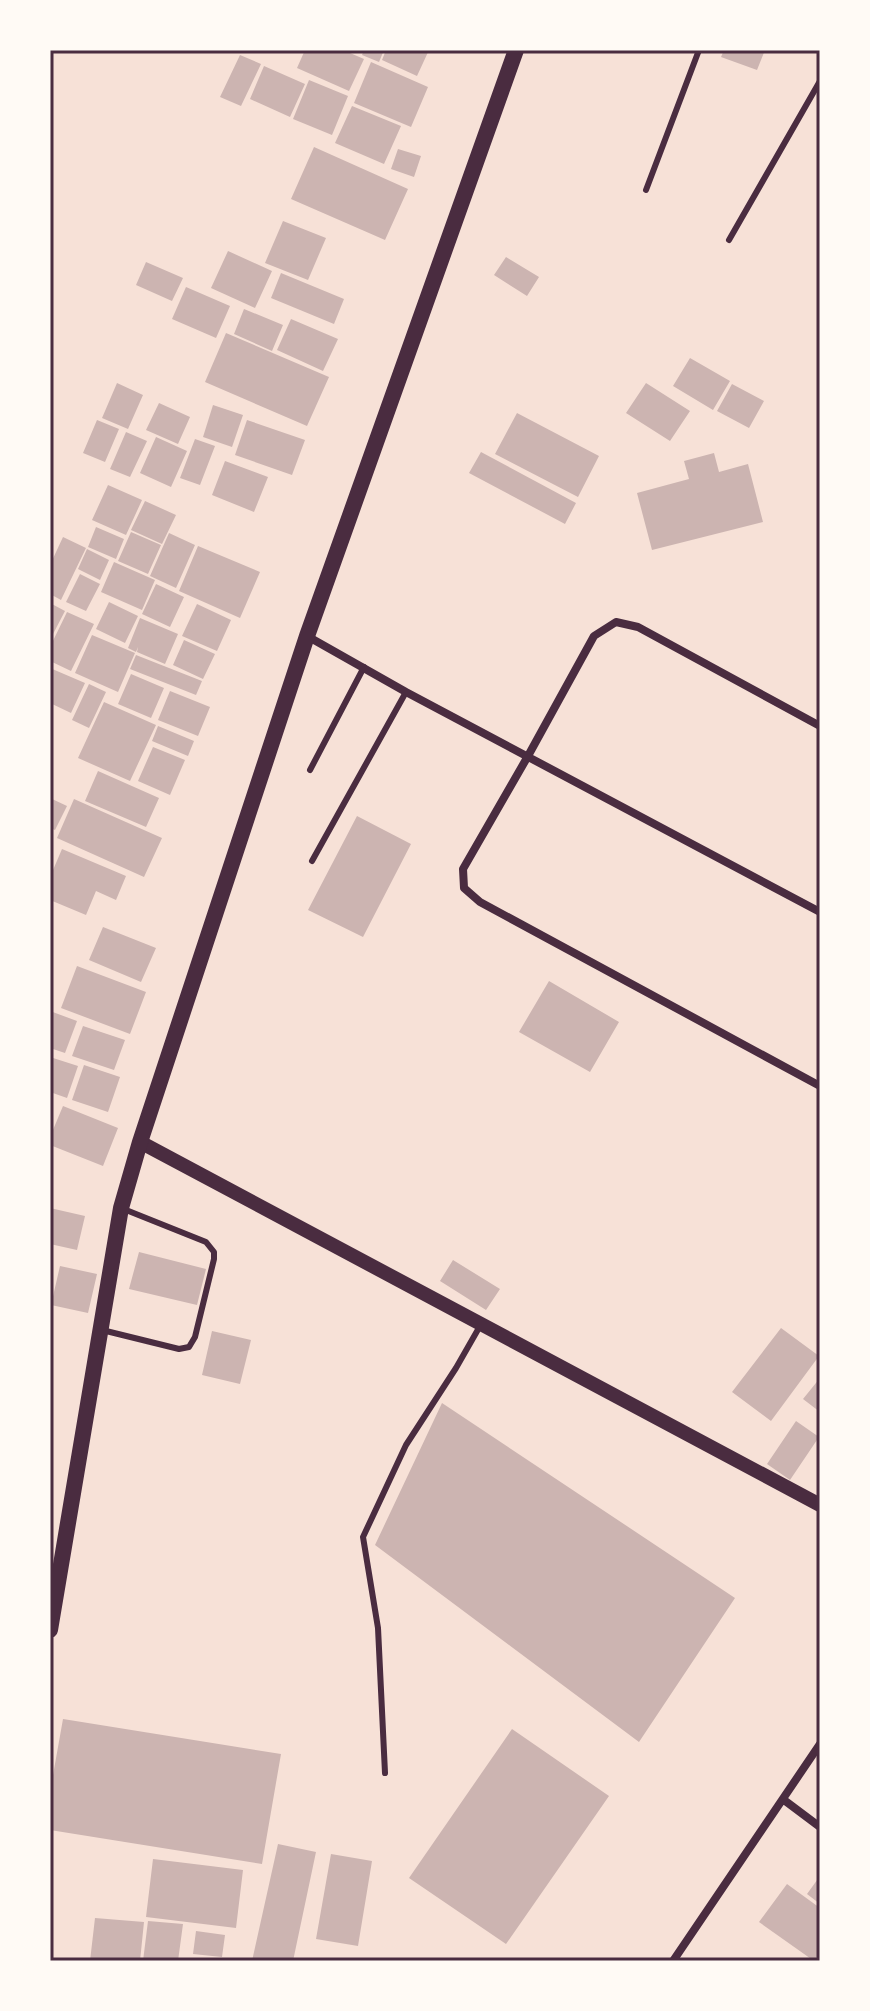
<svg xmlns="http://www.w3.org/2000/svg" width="870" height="2011" font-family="'IBM Plex Serif',serif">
<rect width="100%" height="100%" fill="#f7e1d7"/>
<path fill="#ccb4b1" d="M305,50H343L364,59L349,91L297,68Z
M364,50H384L379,62L362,55Z
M386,50H429L417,76L382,60Z
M724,50H765L757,70L721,57Z
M240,55L261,64L241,106L220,97Z
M371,62L428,87L411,127L354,103Z
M264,66L305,84L290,117L250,99Z
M309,80L348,96L332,135L293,119Z
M352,106L401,126L384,164L335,143Z
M314,147L408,189L385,240L291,199Z
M398,149L421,156L414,177L391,169Z
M283,221L326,238L308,280L265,263Z
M228,251L272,271L255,308L211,288Z
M506,257L539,277L527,296L494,275Z
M146,262L183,278L172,301L136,285Z
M281,273L344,299L334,324L271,298Z
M186,287L230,306L216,338L172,319Z
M244,309L283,325L272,351L234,334Z
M291,319L338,339L323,371L277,350Z
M226,333L329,377L307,426L205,382Z
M690,358L730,381L713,410L673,386Z
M117,383L143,395L128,429L102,418Z
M646,383L690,411L670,441L626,413Z
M732,384L764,401L749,428L717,411Z
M159,403L190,417L178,444L146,430Z
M213,405L243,415L232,447L203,437Z
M517,413L599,456L578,497L495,454Z
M97,420L119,429L105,462L83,453Z
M247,420L305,440L292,475L235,455Z
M126,432L147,441L130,477L110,469Z
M156,437L187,451L171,487L140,473Z
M195,439L215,446L200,485L180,478Z
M481,452L576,503L565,524L469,473Z
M714,453L719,472L748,464L763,522L652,550L637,493L689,479L684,461Z
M225,461L268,477L254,512L212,495Z
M108,485L142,500L126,535L92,520Z
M145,501L176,515L162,544L131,530Z
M96,527L124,539L116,559L88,547Z
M131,532L161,545L148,574L118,561Z
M169,533L195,545L176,588L150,576Z
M63,537L86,548L61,600L50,594V565Z
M198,546L260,572L240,618L179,591Z
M87,549L109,560L100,580L78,569Z
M114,562L155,580L142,610L101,592Z
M80,574L100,584L86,611L66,602Z
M156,584L184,597L170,627L142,614Z
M109,602L138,616L125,643L96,629Z
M50,603L65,611L52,636L50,635Z
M197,604L231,620L217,651L182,636Z
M67,612L94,624L71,671L50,661V647Z
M140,618L178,634L165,664L137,652L138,647L136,652L128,648Z
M92,635L135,653L118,692L75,673Z
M184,640L215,654L203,679L173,665Z
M136,655L202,681L196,695L130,669Z
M50,668L85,683L71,713L50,703Z
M131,674L164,688L151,718L118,704Z
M89,684L106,692L89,728L72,720Z
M170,691L210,707L198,736L158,720Z
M104,702L156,725L130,781L78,758Z
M158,726L194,741L188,756L152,741Z
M153,747L185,760L170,795L138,781Z
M98,771L159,798L146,827L85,801Z
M50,798L67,806L55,830L50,828Z
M74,799L162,838L144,877L57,838Z
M357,816L411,844L363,937L308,910Z
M62,849L126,876L116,900L96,891L86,915L50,900V877Z
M103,927L156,948L141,982L89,960Z
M77,966L146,992L130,1034L61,1008Z
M549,981L619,1022L590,1072L519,1032Z
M50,1011L77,1021L65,1053L50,1048Z
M83,1026L125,1040L114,1070L72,1056Z
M50,1057L78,1066L67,1098L50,1092Z
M84,1065L120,1077L108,1112L72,1100Z
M63,1106L118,1128L103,1166L50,1145V1137Z
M50,1208L85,1216L77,1250L50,1244Z
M139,1252L206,1269L197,1305L129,1289Z
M453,1260L500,1289L486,1310L440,1281Z
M60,1266L97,1274L88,1313L51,1305Z
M781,1328L819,1356L771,1421L732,1392Z
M212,1331L251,1340L240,1384L202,1375Z
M820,1378V1412L803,1399Z
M442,1403L735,1598L639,1742L375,1545Z
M796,1421L819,1437L790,1480L767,1464Z
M63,1719L281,1754L262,1864L50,1830V1792Z
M512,1729L609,1796L506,1944L409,1878Z
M278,1844L316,1852L293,1961H252Z
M331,1854L372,1861L358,1946L316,1939Z
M153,1859L243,1870L236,1928L146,1917Z
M820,1876V1904L807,1894Z
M787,1884L820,1908V1953L814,1961L759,1922Z
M95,1918L144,1922L140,1961H90Z
M148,1921L183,1924L178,1961H143Z
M196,1931L225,1935L222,1957L193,1954Z"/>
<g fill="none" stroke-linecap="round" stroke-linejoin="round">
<path stroke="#4a2c40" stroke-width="6" d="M646,190L699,50
M729,240L820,81
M310,770L364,667
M312,861L406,692
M102,1330L179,1349L189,1347L195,1337L214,1259V1252L206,1242L121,1208
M385,1773L378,1628L363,1537L406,1445L456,1368L480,1326"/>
<path stroke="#4a2c40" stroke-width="8" d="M307,636L406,692L820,912
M820,726L638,627L616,622L594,636L528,756L463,869L464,888L480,902L820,1086
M784,1800L820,1827
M673,1961L820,1744"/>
<path stroke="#4a2c40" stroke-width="14" d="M140,1142L820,1505"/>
<path stroke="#4a2c40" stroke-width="16" d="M50,1630L121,1208L140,1142L307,636L516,50"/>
</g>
<rect width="870" height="2011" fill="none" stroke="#fffaf5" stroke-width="104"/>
<rect x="52" y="52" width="766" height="1907" fill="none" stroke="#4a2c40" stroke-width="3"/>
</svg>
